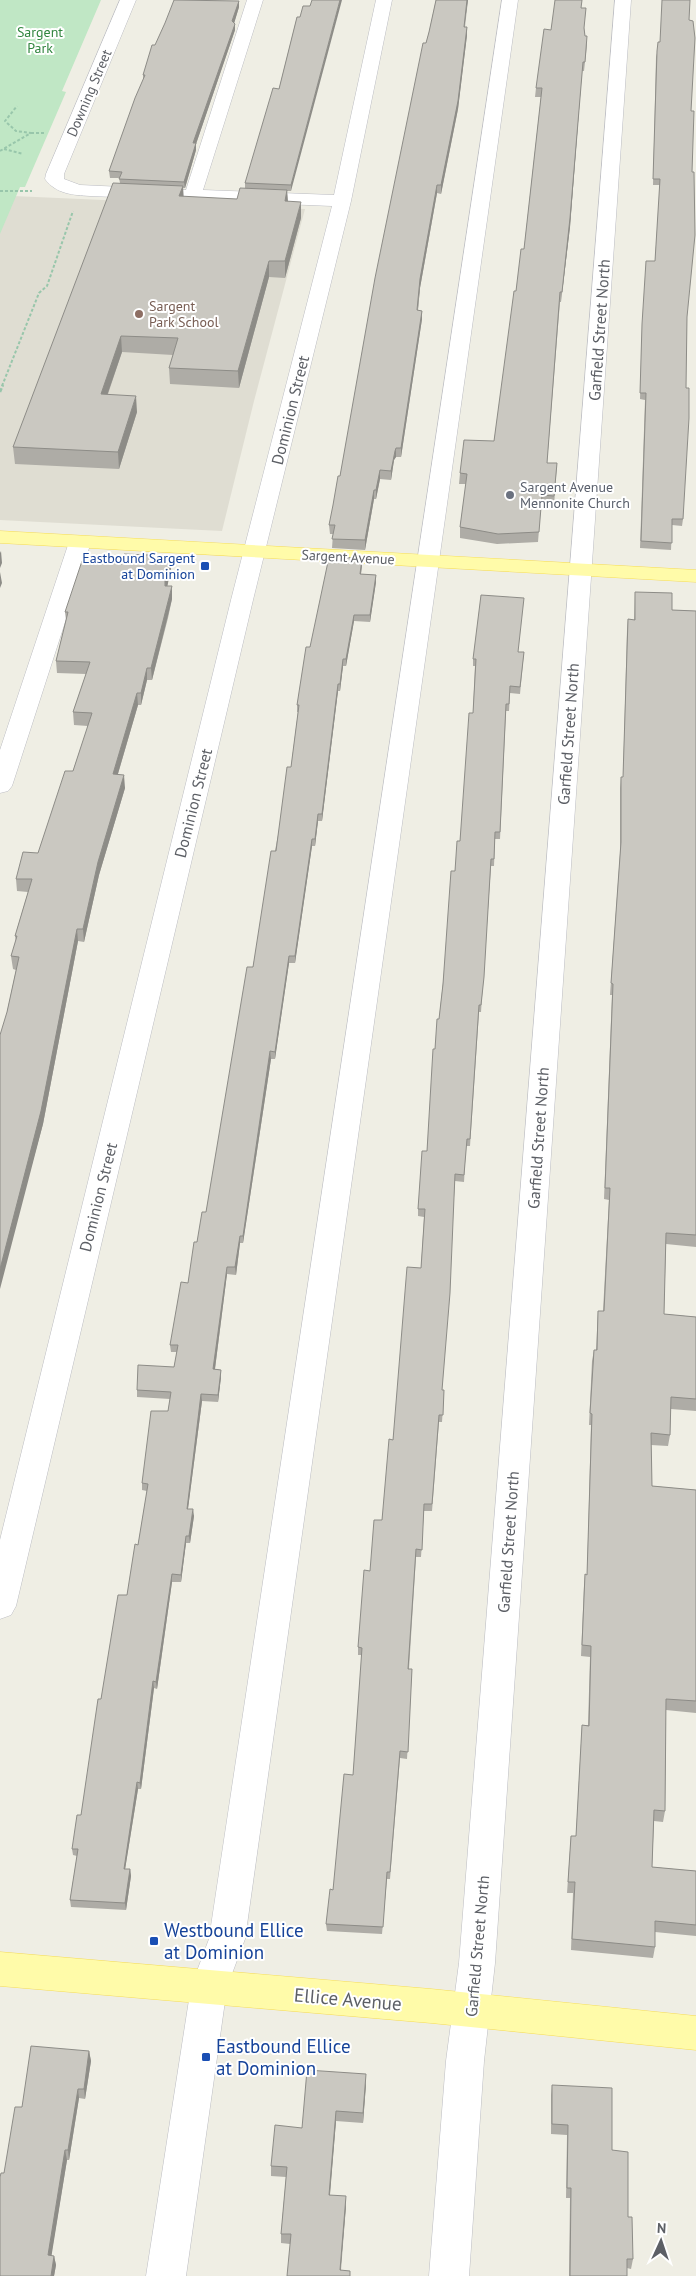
<svg xmlns="http://www.w3.org/2000/svg" width="696" height="2276" font-family="'PT Sans',sans-serif">
<rect width="100%" height="100%" fill="#efeee4"/>
<path fill="#dfddd2" d="M13,196L305,209L254,401L222,531L0,520V227Z"/>
<path fill="#c0e7c5" d="M0,0H101L62,91L66,92L25,187H20L0,234Z"/>
<g fill="none" stroke-linecap="round" stroke-linejoin="round">
<defs>
<path id="minor" d="M120,0H136L64,174V179L80,185L186,190L247,0H263L203,190L334,195L376,0H392L351,201L253,600L16,1606L11,1615L0,1619V1540L231,600L332,206L90,196C73,195 56,194 45,179L46,174Z
M502,0H518L245,1939L227,1987L186,2276H146L191,1987L209,1939Z
M615,0H631L495,1963L484,2061L469,2276H429L446,2061L459,1963Z
M80,536L87,538L91,542L12,786L8,791L0,793V750L69,542L73,538Z"/>
<path id="major" d="M0,531L696,570V582L0,543Z
M0,1952L431,1989L696,2016V2050L431,2023L0,1986Z"/>
</defs>
<use href="#minor" stroke="#bcbdc3" stroke-width="1"/>
<use href="#major" stroke="#f6dc57" stroke-width="1"/>
<path stroke="#98c6ab" stroke-width="2" stroke-dasharray="3 2" stroke-linecap="butt" d="M31,133H45
M4,149L23,154
M0,151L31,133L16,131L5,121L17,106
M0,191H32
M2,386L39,293L47,286L73,211"/>
<path stroke="#98c6ab" stroke-width="2.5" stroke-dasharray="4 2" stroke-linecap="butt" d="M0,392L3,385"/>
<use href="#minor" fill="#fff" fill-rule="evenodd"/>
<use href="#major" fill="#fffba9" fill-rule="evenodd"/>
</g>
<path fill="#aeaca6" d="M436,0H468L465,27H467V35L458,109L441,194L437,193L420,288L418,310L422,311V319L401,457H396L394,460L391,480L380,479L376,499H374L365,550L332,548L333,534H330L329,525L340,476L426,43L429,32Z
M239,1V7L234,23L235,24V30L196,144V150L185,188H183V197L237,199L245,188V183L279,89L297,17L291,191H287L288,201L301,218L285,278L269,277L239,388L170,384L169,368L173,355L122,352L108,394L137,412L119,469L15,464L13,447L120,183L119,178H110L109,171L143,80V75L155,45Z
M582,8L585,36L587,45L584,71H582L570,227L561,302H560L547,463H557L554,506L541,505L538,542L497,544L460,538V527L466,484H459L460,473L494,441L516,291L524,249L541,97H535L536,88L551,30Z
M689,20L691,111L683,519L682,526L672,525L671,550L640,548L645,400L640,399L642,330L655,261L660,185H653L656,57L660,42Z
M171,556V568L167,586L172,599L168,618L152,680H147L141,705H138L118,774L125,788L99,875L84,942L78,941L43,1124L32,1164L7,1012L16,970L13,969L11,956L16,942L15,936L28,892L17,891L16,879L38,853L73,771L88,726L74,725L73,712L86,674L57,673L56,661L66,620L65,612L122,564Z
M362,565L361,574L376,575V582L370,622L354,621L346,666H343L340,691H338L322,821H318L315,846H312L295,963H289L275,1059H271L243,1243H240L236,1275L227,1274L215,1369L221,1370V1377L218,1402L202,1401L188,1509L194,1516L190,1543H186L181,1582H172L157,1689L154,1688L141,1789H138L125,1869H130L131,1876L126,1910L71,1907L70,1900L77,1856L73,1855L72,1849L81,1815L101,1699L127,1595L138,1545L147,1491L142,1490V1483L168,1411L170,1399L137,1397V1390L174,1367L177,1352H171L170,1345L188,1283L197,1242L206,1212L291,767L298,712H297V705L310,647Z
M635,592L672,610L696,611V1247L666,1244L664,1314L696,1317V1411L671,1409L670,1435L668,1446L651,1445L652,1486L696,1490V1713L666,1710L665,1811L663,1822L654,1821L652,1867L696,1871V1936L655,1932V1947L653,1958L571,1950L573,1893H567L571,1836H576L582,1725H588L590,1657L581,1656L584,1586L585,1574L587,1575L591,1425H589L592,1361L594,1350H596L598,1311H603L609,1200L604,1199L612,995H610L620,854V788L621,777H623L627,630L628,619L634,620Z
M519,652H524L520,694L510,693L509,711H506L500,839H495L494,866H491L481,1012H479L470,1146H466L464,1182L455,1181L442,1390H444L442,1422H439L432,1511H424L421,1557H416L409,1669H412L407,1759L400,1758L390,1879H387L382,1934L327,1931L326,1924L333,1890L353,1775L362,1655H358V1647L370,1571L382,1520L393,1440L421,1268L424,1217L418,1216V1209L427,1151L435,1049L439,1019L455,871L460,841L473,713L475,666H473V659Z
M89,2051L91,2061L85,2099L79,2098L69,2160H67L51,2256H54L56,2265L54,2276H0L4,2173L22,2107Z
M366,2084L363,2123L336,2121L330,2195L346,2206L341,2270L350,2276L290,2244L281,2243V2234L286,2177L271,2176V2166L302,2128Z
M552,2085L612,2150L628,2217L633,2259L631,2269L627,2268V2276H569L570,2198H566L567,2135L551,2134V2095Z"/>
<path fill="#8d8c87" d="M340,0H342L291,191V185Z
M467,0H468L463,35L464,27Z
M239,1V7L233,27L232,21Z
M235,24V30L196,144V150L185,188L184,182L193,143Z
M467,27V35L458,109L441,194V185Z
M582,71L570,227L561,302L562,292Z
M437,185V193L420,288L417,319L420,279Z
M183,186L184,202L179,196Z
M287,190L288,206L285,201Z
M301,202V218L285,278V261Z
M269,261V277L239,388L238,371Z
M422,311V319L401,457V448Z
M121,336L122,352L102,410L101,394Z
M136,396L137,412L119,469L118,452Z
M396,448V457L394,460L391,480V471L395,451Z
M380,470V479L376,499V490Z
M374,490V499L365,550V540Z
M1,551L2,563L0,568V553Z
M171,556V568L166,593L165,580Z
M362,558V565L360,581V574Z
M0,572L2,583L0,588Z
M376,575V582L370,622V615Z
M172,586V599L152,680L151,668Z
M354,615V621L346,666V659Z
M343,659V666L340,691V684Z
M147,668V680L141,705V693Z
M338,684V691L322,821V814Z
M137,693L138,705L114,787L113,774Z
M124,775L125,788L99,875L84,942L83,929L98,862Z
M318,814V821L315,846V839Z
M312,839V846L295,963V956Z
M77,929L78,941L43,1124L0,1289V1269Z
M289,956V963L275,1059V1052Z
M270,1051L271,1059L243,1243V1236Z
M240,1236V1243L236,1275L235,1267Z
M227,1267V1274L214,1376L213,1369Z
M221,1370V1377L218,1402V1395Z
M201,1394L202,1401L187,1516V1509Z
M193,1509L194,1516L190,1543L189,1536Z
M186,1536V1543L181,1582V1575Z
M172,1574V1582L157,1689L156,1682Z
M153,1681L154,1688L141,1789L140,1783Z
M137,1782L138,1789L124,1876V1869Z
M130,1869L131,1876L126,1910L125,1903Z
M89,2051L91,2061L85,2099L84,2089Z
M366,2074V2084L363,2123V2113Z
M78,2089L79,2098L69,2160L68,2150Z
M336,2111V2121L329,2205V2195Z
M65,2150L67,2160L50,2265L48,2255Z
M346,2196V2206L340,2276V2270Z
M54,2256L56,2265L54,2276H51Z"/>
<path fill="#cac8c1" stroke="#8d8c87" d="M174,0L239,1L232,21L235,24L193,143H196L184,182L119,179L122,172L109,171L135,98L145,75H143L152,45H155L165,23Z
M312,0H340L291,185L245,183L273,88L279,89L297,17H300L303,6H310Z
M436,0H467L464,27H467L458,101L441,185H437L420,279L417,310L422,311L401,448H396L395,451L391,471L380,470L376,490H374L365,540L332,539L335,525H329L333,505L338,476H340L375,278L423,43H426L429,32Z
M555,0H582L581,8H586L584,28L585,36H587L585,62H583L570,218L562,292H560L547,463H557L554,496L542,495L539,532L498,534L460,527L467,474L460,473L464,440L494,441L514,291H516L521,249H524L542,88H536L544,29L551,30Z
M662,0H690L689,20L693,21L695,38L691,111H694L692,172H694L695,235L687,317L686,388H689V418L683,519H672V543L641,541L646,393H640L642,324L646,261H655L660,179H653L657,51L658,42H660Z
M113,183L183,186L179,196L237,199L240,188L287,190L285,201L301,202L285,261H269L238,371L169,368L178,338L121,336L101,394L136,396L118,452L13,447Z
M124,554L171,556L165,580V586H172L151,668H147L141,693H137L113,774L124,775L98,862L83,929H77L41,1111L0,1269V1035L7,1012L19,957L11,956L17,936H15L32,879H16L23,852L38,853L65,771H73L92,713L73,712L90,662L56,661L68,612H65L82,561L122,564Z
M329,557L362,558L360,574L376,575L370,615H354L346,659H343L340,684H338L322,814H318L315,839H312L295,956H289L275,1052L270,1051L243,1236H240L235,1267H227L213,1369L221,1370L218,1395L201,1394L187,1509H193L189,1536H186L181,1575L172,1574L156,1682L153,1681L140,1783L137,1782L124,1869H130L125,1903L70,1900L78,1849H72L77,1815H81L98,1699H101L118,1595H127L135,1544L138,1545L148,1484L142,1483L151,1411H168L171,1392L137,1390L138,1365L174,1367L178,1345H170L181,1282L188,1283L194,1242H197L202,1212H206L247,967H253L271,851H276L287,767H291L299,705H297L306,647H310Z
M635,592L672,593V610L696,611V1235L666,1233L664,1314L696,1317V1399L671,1397L670,1435L651,1433L652,1486L696,1490V1701L666,1699L665,1811L654,1810L652,1867L696,1871V1925L655,1921V1947L572,1939L575,1882H568L571,1836H576L582,1725L589,1726L591,1646L582,1645L585,1574L587,1575L592,1414L590,1413L594,1350H597L598,1311H604L610,1188H605L613,984L611,983L621,842V777H623L628,619L635,620Z
M481,595L524,598L518,652H524L520,687L510,686L509,704H506L500,832H495L494,859H491L484,977L481,1005H479L470,1139H467L464,1175L455,1174L450,1293L442,1390H444L443,1415H439L432,1504H424L422,1550L416,1549L408,1669H412L408,1752L400,1751L390,1872H387L383,1927L326,1924L330,1889L333,1890L344,1774L353,1775L362,1648L358,1647L364,1570L370,1571L374,1520H382L389,1439L393,1440L407,1267L421,1268L425,1209H418L422,1151H427L433,1049H435L437,1019H439L443,984L451,871H455L457,841H460L469,713H473L476,659H473Z
M31,2046L89,2051L84,2089H78L68,2150H65L48,2255L54,2256L51,2276H0V2177L1,2173H4L15,2107H22Z
M307,2070L366,2074L363,2113L336,2111L329,2195L346,2196L340,2270L350,2271V2276H287L291,2234H281L287,2167L271,2166L275,2125L302,2128Z
M552,2085L612,2088V2150L628,2152V2217H632L633,2259H627V2276H570L571,2188H567L568,2125L552,2124Z"/>
<circle fill="#8d6e63" stroke="#fff" stroke-width="2" cx="139" cy="314" r="5"/>
<circle fill="#6b7280" stroke="#fff" stroke-width="2" cx="510" cy="495" r="5"/>
<g fill="#1a4fb4" stroke="#fff" stroke-width="2">
<rect x="200" y="561" width="10" height="10" rx="2.5"/>
<rect x="149" y="1936" width="10" height="10" rx="2.5"/>
<rect x="201" y="2052" width="10" height="10" rx="2.5"/>
</g>
<g text-anchor="middle" stroke-width="4" stroke-linejoin="round" paint-order="stroke">
<g font-size="14" fill="#328640" stroke="#fff">
<text x="40" y="37">Sargent<tspan x="40" dy="16">Park</tspan></text>
</g>
<g font-size="14" fill="#5c5f65" stroke="#fff">
<text transform="translate(89 93) rotate(-67)" y="5">Downing Street</text>
<text transform="translate(348 557) rotate(3)" y="5">Sargent Avenue</text>
</g>
<g font-size="14" fill="#785e54" stroke="#fff" text-anchor="start">
<text x="149" y="311">Sargent<tspan x="149" dy="16">Park School</tspan></text>
</g>
<g font-size="14" fill="#5b616d" stroke="#fff" text-anchor="start">
<text x="520" y="492">Sargent Avenue<tspan x="520" dy="16">Mennonite Church</tspan></text>
</g>
<g font-size="14" fill="#164399" stroke="#fff" text-anchor="end">
<text x="195" y="563">Eastbound Sargent<tspan x="195" dy="16">at Dominion</tspan></text>
</g>
<g font-size="16" fill="#5c5f65" stroke="#fff">
<text transform="translate(599 330) rotate(-86)" y="6">Garfield Street North</text>
<text transform="translate(290 410) rotate(-76)" y="6">Dominion Street</text>
<text transform="translate(568 734) rotate(-86)" y="6">Garfield Street North</text>
<text transform="translate(193 803) rotate(-76)" y="6">Dominion Street</text>
<text transform="translate(538 1138) rotate(-86)" y="6">Garfield Street North</text>
<text transform="translate(98 1197) rotate(-76)" y="6">Dominion Street</text>
<text transform="translate(508 1542) rotate(-86)" y="6">Garfield Street North</text>
<text transform="translate(477 1946) rotate(-85)" y="6">Garfield Street North</text>
</g>
<g font-size="19" fill="#164399" stroke="#fff" text-anchor="start">
<text x="164" y="1937">Westbound Ellice<tspan x="164" dy="22">at Dominion</tspan></text>
<text x="216" y="2053">Eastbound Ellice<tspan x="216" dy="22">at Dominion</tspan></text>
</g>
<g font-size="19" fill="#5c5f65" stroke="#fff">
<text transform="translate(348 1999) rotate(5)" y="7">Ellice Avenue</text>
</g>
</g>
<g transform="translate(661 2241) rotate(3)" stroke="#ffffff" stroke-width="4" paint-order="stroke">
<path d="M0-4L9 19L0 12L-9 19Z" fill="#5c5f65"/>
<text y="-8" font-size="14" font-weight="bold" text-anchor="middle" fill="#5c5f65">N</text>
</g>
</svg>
